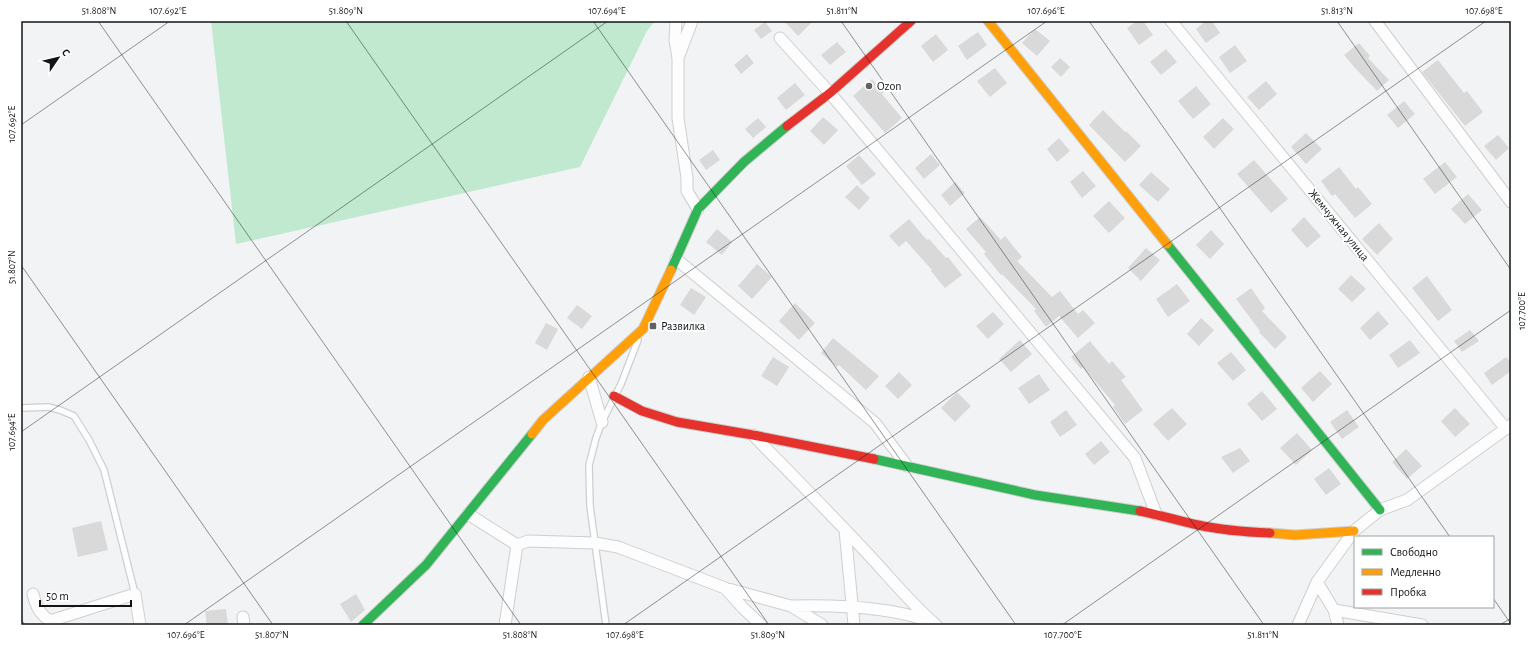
<svg xmlns="http://www.w3.org/2000/svg" width="1532" height="646" font-family="'Alegreya Sans',sans-serif">
<rect width="100%" height="100%" fill="#f1f3f5"/>
<path fill="#c0e9d0" d="M211,21H655L647,31L580,167L236,244Z"/>
<path fill="#d9d9d9" d="M784,21H813L798,36Z
M1137,21H1143L1153,35L1139,45L1127,28Z
M1206,21H1212L1220,33L1206,43L1196,29Z
M765,22L772,31L761,39L754,30Z
M1035,29L1050,41L1037,56L1022,43Z
M978,32L987,45L967,60L958,46Z
M936,34L948,50L933,62L921,46Z
M837,42L846,52L830,65L821,55Z
M1359,43L1370,56L1368,58L1389,80L1377,91L1355,68L1344,55Z
M1235,45L1247,61L1230,73L1219,57Z
M1166,49L1177,62L1161,75L1150,62Z
M747,54L754,63L741,74L734,65Z
M1060,58L1070,67L1061,77L1051,67Z
M1438,60L1464,93L1467,91L1483,112L1465,126L1422,72Z
M995,68L1007,83L990,97L977,81Z
M872,79L884,92L882,94L902,118L885,133L853,96Z
M1266,81L1277,94L1259,110L1247,97Z
M795,83L805,95L786,110L777,98Z
M1196,86L1211,104L1193,119L1178,101Z
M1404,101L1415,114L1398,128L1387,115Z
M1103,110L1125,132L1126,131L1141,146L1125,162L1089,125Z
M823,117L838,130L824,145L810,131Z
M758,118L766,127L753,138L745,129Z
M1223,118L1234,129L1214,149L1203,137Z
M1306,133L1322,149L1306,164L1291,147Z
M1498,135L1509,148L1496,160L1484,146Z
M1059,138L1070,151L1057,162L1047,149Z
M713,150L720,160L706,170L699,160Z
M931,154L940,165L924,179L915,168Z
M859,155L876,174L862,185L846,166Z
M1254,160L1288,199L1271,213L1237,174Z
M1445,162L1457,177L1435,194L1423,179Z
M1339,167L1356,189L1358,187L1372,204L1355,218L1335,194L1332,196L1321,181Z
M1083,171L1096,186L1082,198L1070,182Z
M1151,172L1170,189L1158,202L1139,185Z
M955,182L965,193L950,206L941,195Z
M857,185L870,198L859,210L845,197Z
M1468,194L1482,210L1465,224L1451,209Z
M1109,201L1125,218L1109,233L1093,216Z
M980,217L1001,240L1005,236L1022,257L1017,261L1052,297L1060,291L1078,314L1083,310L1095,323L1078,338L1059,316L1046,327L1034,311L1036,309L1002,274L1001,275L984,254L986,252L966,229Z
M1304,217L1321,236L1307,248L1291,230Z
M909,219L927,240L929,239L946,258L948,257L962,275L945,288L931,271L932,270L906,241L899,247L889,236Z
M1379,223L1393,239L1377,255L1362,239Z
M717,229L732,242L722,255L706,242Z
M1211,230L1224,244L1210,259L1196,245Z
M1146,248L1160,260L1141,281L1128,268Z
M757,264L772,277L752,299L738,286Z
M1351,275L1366,289L1352,302L1338,289Z
M1427,276L1452,310L1438,321L1412,288Z
M1177,284L1190,301L1168,317L1156,299Z
M691,288L706,297L694,315L680,305Z
M1251,288L1265,308L1262,311L1287,337L1275,349L1259,332L1260,331L1236,299Z
M795,303L815,323L799,340L779,321Z
M577,305L592,316L582,329L567,318Z
M1378,311L1389,324L1370,340L1360,328Z
M993,312L1004,324L988,339L976,326Z
M1201,318L1214,330L1199,346L1187,334Z
M546,323L558,329L547,350L535,343Z
M1470,330L1479,341L1462,352L1454,341Z
M833,338L879,376L866,390L839,365L837,367L821,353Z
M1020,340L1032,354L1011,372L999,359Z
M1410,340L1420,353L1398,368L1389,355Z
M1090,341L1109,364L1112,361L1126,377L1121,380L1143,410L1125,424L1113,407L1115,405L1083,367L1081,369L1071,357Z
M1231,352L1246,370L1233,381L1217,363Z
M773,357L789,367L777,386L761,376Z
M1506,357L1511,363V371L1492,385L1484,373Z
M1320,371L1332,384L1313,402L1301,388Z
M899,372L912,385L898,399L885,386Z
M1039,374L1050,390L1029,404L1018,388Z
M1262,391L1277,409L1262,421L1247,404Z
M957,392L971,406L955,422L941,408Z
M1172,408L1187,424L1168,441L1153,424Z
M1455,408L1470,424L1455,437L1441,421Z
M1066,410L1077,425L1060,437L1050,422Z
M1347,410L1359,427L1342,439L1330,422Z
M1297,433L1312,450L1296,465L1280,448Z
M1101,441L1110,452L1094,465L1085,454Z
M1240,448L1250,461L1233,473L1221,457Z
M1406,449L1422,466L1407,479L1392,462Z
M1329,468L1341,484L1326,495L1314,479Z
M101,521L108,550L78,557L72,528Z
M356,594L365,610L351,622L340,604Z
M226,609L228,625H207L205,611Z"/>
<g fill="none" stroke-linecap="round" stroke-linejoin="round">
<defs>
<path id="lane" d="M21,408L48,407L60,410L74,416L89,440L104,470L135,594
M606,625L590,506L589,465L596,438L602,422L621,384L638,340"/>
<path id="street" d="M676,21L675,40L678,58V118L687,178V191L698,209
M1171,21L1506,429
M1375,21L1511,202
M780,38L830,93L1135,458L1156,514
M678,58L692,21
M676,259L875,423L907,466
M589,377L602,422
M753,435C791,474 829,512 866,552C889,576 910,603 936,625
M468,514L517,545
M845,530L854,625
M1317,582L1334,610L1338,625
M725,588L743,608L761,625
M33,594C36,606 39,613 50,621L135,594L140,625
M791,606C833,605 889,606 928,621
M1334,610L1422,625
M243,617L244,625
M505,625L517,545L528,541L595,543L618,547L725,588L791,606L822,625
M1298,625L1317,582L1354,531L1380,510L1407,500L1511,425"/>
<path id="fast" d="M1167,244L1380,510
M671,270L698,209L744,162L787,126
M874,459L1035,495L1140,511
M363,625L426,565L532,434"/>
<path id="slow" d="M988,21L1167,244
M532,434L543,420L643,329L671,270
M1270,533L1295,535L1354,531"/>
<path id="jam" d="M787,126L830,93L911,21
M614,396L642,411L677,422L753,435L874,459
M1140,511C1160,515 1179,521 1198,525C1221,530 1246,532 1270,533"/>
</defs>
<use href="#lane" stroke="#cdcfd0" stroke-width="8"/>
<use href="#street" stroke="#cdcfd0" stroke-width="13"/>
<use href="#fast" stroke="#cdcfd0" stroke-width="11"/>
<use href="#slow" stroke="#cdcfd0" stroke-width="11"/>
<use href="#jam" stroke="#cdcfd0" stroke-width="11"/>
<use href="#lane" stroke="#fdfdfe" stroke-width="5.5"/>
<use href="#street" stroke="#fdfdfe" stroke-width="11"/>
<use href="#fast" stroke="#30b455" stroke-width="9"/>
<use href="#slow" stroke="#ff9f0a" stroke-width="9"/>
<use href="#jam" stroke="#e5322d" stroke-width="9"/>
</g>
<path fill="none" stroke="#121415" stroke-width="1" stroke-opacity="0.45" d="M98,21L521,625M346,21L769,625M593,21L1016,625M841,21L1264,625M1089,21L1450,537M1337,21L1511,270M21,125L170,21M21,265L273,625M21,432L608,21M1493,598L1511,624M21,619L25,625M184,625L1047,21M623,625L1486,21M1062,625L1511,310M1500,625L1511,618"/>
<g fill="#606263" stroke="#fff" stroke-width="1.5">
<circle cx="869" cy="86" r="4"/>
<rect x="649" y="322" width="8" height="8" rx="2"/>
</g>
<g text-anchor="middle" stroke-width="4" stroke-linejoin="round" paint-order="stroke">
<g font-size="12" fill="#121415" stroke="#fff" text-anchor="start">
<text x="877" y="90">Ozon</text>
<text x="661" y="330">Развилка</text>
</g>
<g font-size="12" fill="#121415" stroke="#fff">
<text transform="translate(1339 225) rotate(51)" y="4">Жемчужная улица</text>
</g>
</g>
<rect width="1532" height="646" fill="none" stroke="#ffffff" stroke-width="44"/>
<rect x="1354" y="536" width="140" height="72" fill="#ffffff" stroke="#a0a1a1"/>
<rect x="1362" y="549" width="20" height="6" fill="#30b455" stroke="#a0a1a1"/>
<text x="1390" y="556" font-size="12" fill="#121415">Свободно</text>
<rect x="1362" y="569" width="20" height="6" fill="#ff9f0a" stroke="#a0a1a1"/>
<text x="1390" y="576" font-size="12" fill="#121415">Медленно</text>
<rect x="1362" y="589" width="20" height="6" fill="#e5322d" stroke="#a0a1a1"/>
<text x="1390" y="596" font-size="12" fill="#121415">Пробка</text>
<g transform="translate(58 58) rotate(55)" stroke="#ffffff" stroke-width="3" paint-order="stroke">
<path d="M0-3L7 15L0 10L-7 15Z" fill="#121415"/>
<text y="-6" font-size="11" font-weight="bold" text-anchor="middle" fill="#121415">С</text>
</g>
<path d="M40 600v6h91v-6" fill="none" stroke="#121415" stroke-width="2"/>
<text x="46" y="600" font-size="12" fill="#121415" stroke="#ffffff" stroke-width="3" paint-order="stroke">50 m</text>
<rect x="22" y="22" width="1488" height="602" fill="none" stroke="#121415" stroke-width="1.5"/>
<g font-size="10" text-anchor="middle" fill="#121415">
<text x="99" y="14">51.808°N</text>
<text x="168" y="14">107.692°E</text>
<text x="346" y="14">51.809°N</text>
<text x="607" y="14">107.694°E</text>
<text x="842" y="14">51.811°N</text>
<text x="1046" y="14">107.696°E</text>
<text x="1337" y="14">51.813°N</text>
<text x="1484" y="14">107.698°E</text>
<text transform="translate(11 124) rotate(-90)" y="4">107.692°E</text>
<text transform="translate(11 267) rotate(-90)" y="4">51.807°N</text>
<text transform="translate(1521 311) rotate(-90)" y="4">107.700°E</text>
<text transform="translate(11 432) rotate(-90)" y="4">107.694°E</text>
<text x="186" y="638">107.696°E</text>
<text x="272" y="638">51.807°N</text>
<text x="520" y="638">51.808°N</text>
<text x="625" y="638">107.698°E</text>
<text x="768" y="638">51.809°N</text>
<text x="1063" y="638">107.700°E</text>
<text x="1263" y="638">51.811°N</text>
</g>
</svg>
